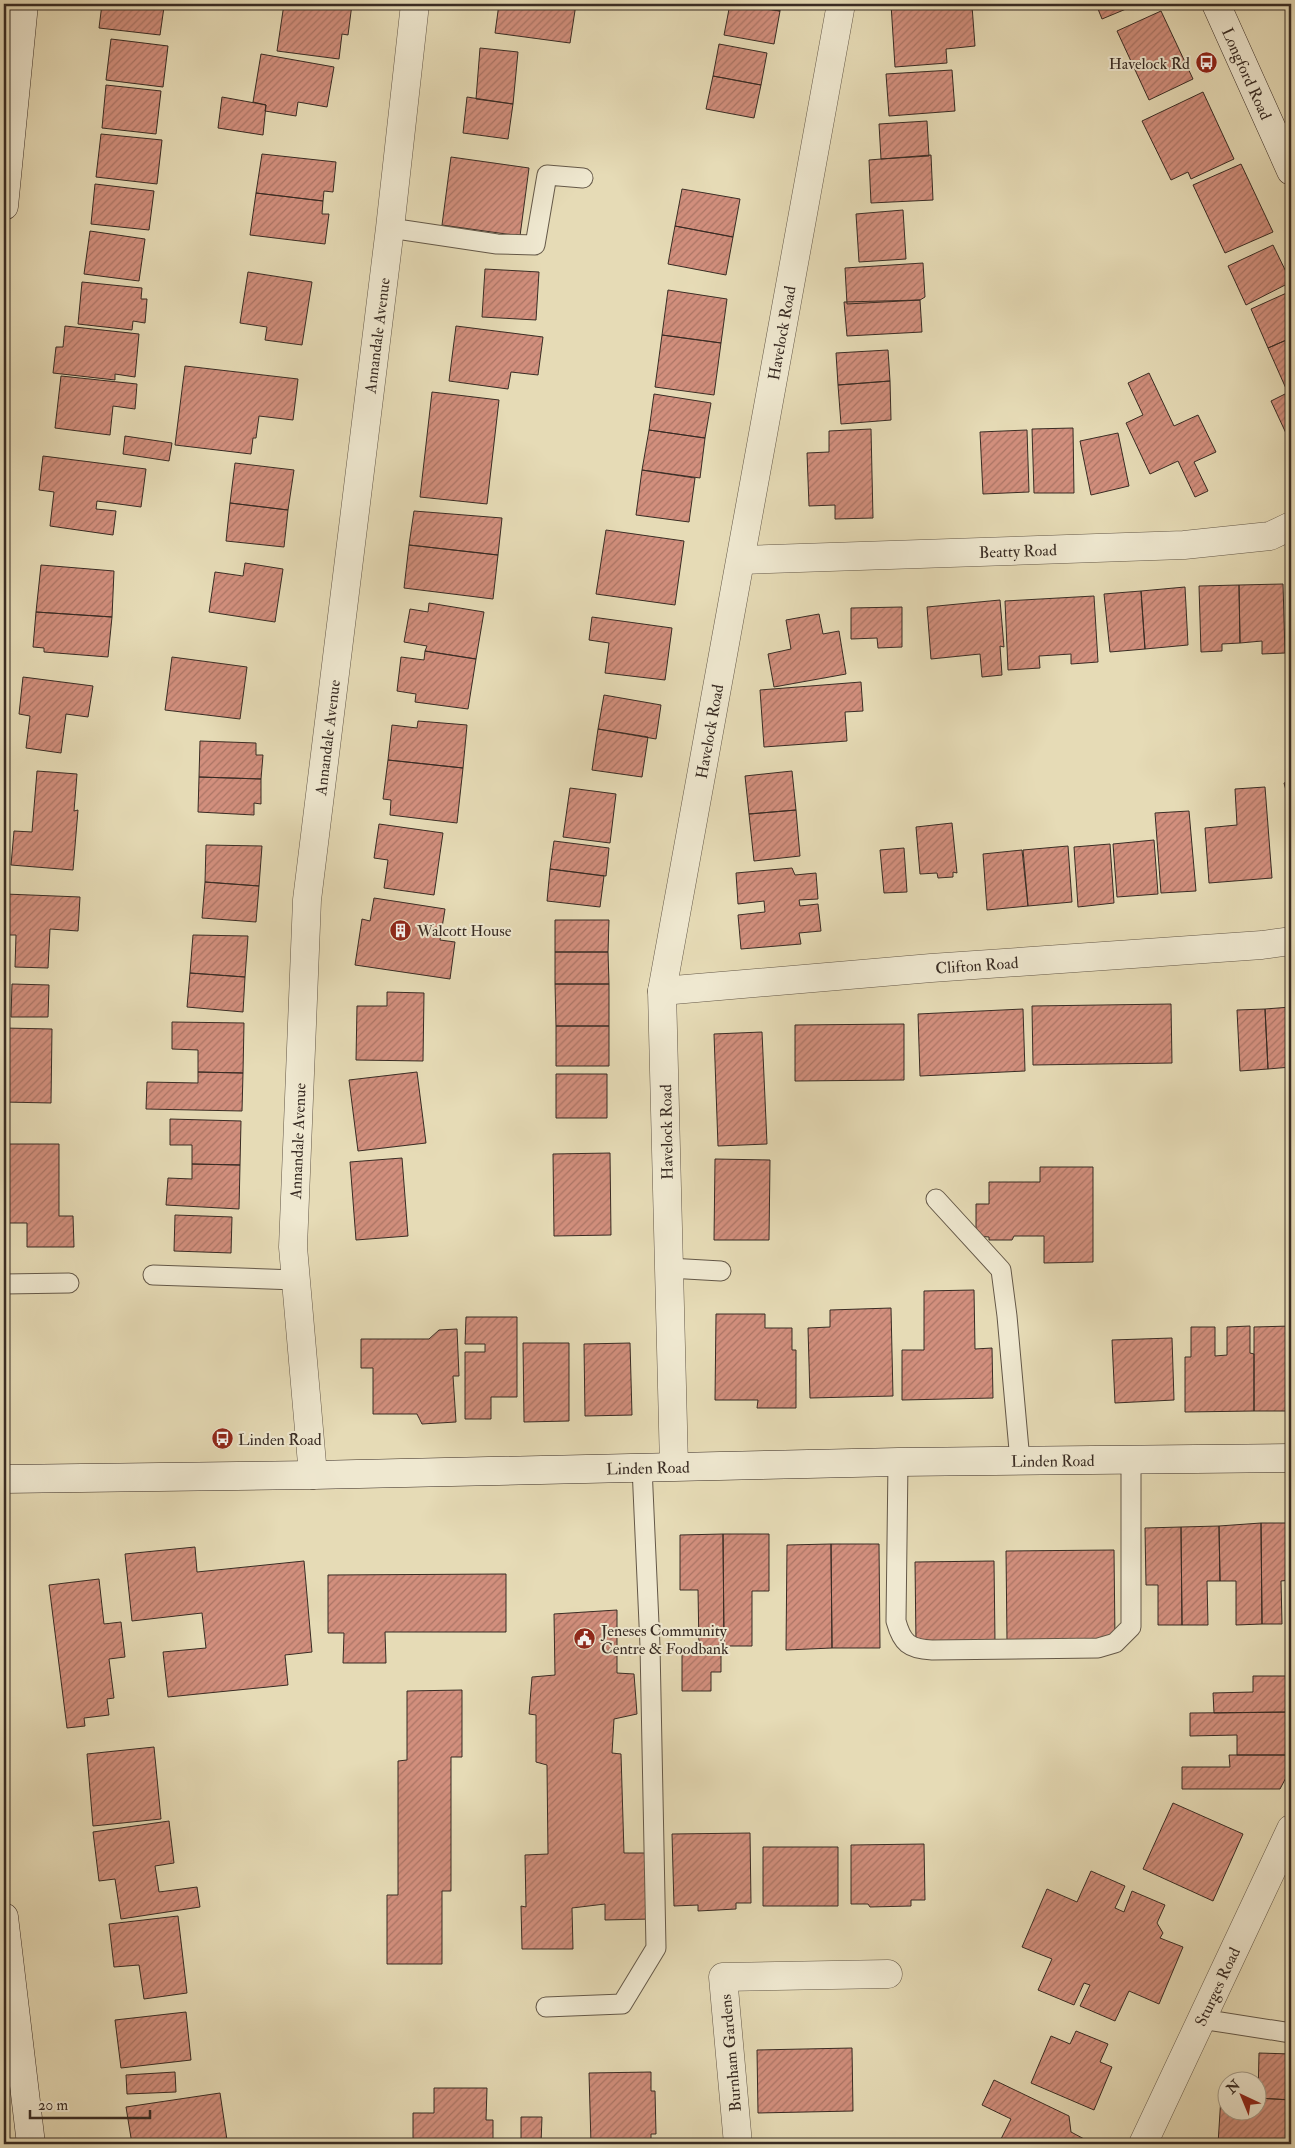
<svg xmlns="http://www.w3.org/2000/svg" width="1295" height="2148" font-family="'IM FELL Double Pica',serif">
<defs>
<pattern id="building-hatch" width="6" height="6" patternUnits="userSpaceOnUse" patternTransform="scale(1.25)"><rect width="6" height="6" fill="#d28f7d"/><path d="M-1 1l2-2M0 6l6-6M5 7l2-2" fill="none" stroke="#ab7566"/></pattern>
</defs>
<rect width="100%" height="100%" fill="#e6dbb6"/>
<filter id="stains"><feTurbulence type="fractalNoise" baseFrequency=".004" numOctaves="4"/><feColorMatrix values="0 0 0 0 .2 0 0 0 0 .09 0 0 0 0 .02 0 0 0 .5 -.17"/></filter>
<radialGradient id="worn" r=".72"><stop offset=".6" stop-color="#630" stop-opacity="0"/><stop offset="1" stop-color="#630" stop-opacity=".3"/></radialGradient>
<path fill="url(#building-hatch)" stroke="#392c24" d="M102,4H160V7H164L160,35L99,28Z
M284,4H352L348,35L342,34L339,59L277,51Z
M499,4H576L570,43L495,33Z
M730,4L780,11L774,44L724,35Z
M739,4H781L780,11Z
M891,4H942L943,9L972,6L975,46L946,49L947,63L895,67Z
M1096,4H1138L1102,19Z
M1161,11L1193,79L1149,100L1117,31Z
M111,39L168,46L163,87L106,80Z
M719,44L767,53L761,85L713,76Z
M480,48L518,52L513,104L476,99Z
M261,54L334,67L327,107L298,102L296,116L265,111L266,105L253,102Z
M952,70L955,111L889,116L886,74Z
M713,76L761,85L754,118L706,109Z
M106,85L161,91L156,134L102,128Z
M1203,92L1234,159L1191,179L1188,172L1171,180L1142,121Z
M222,97L266,105L263,135L218,128Z
M467,97L513,104L508,139L463,133Z
M927,121L929,156L881,159L879,124Z
M101,134L162,140L157,184L96,177Z
M262,154L336,162L333,192L324,191L323,201L256,193Z
M931,155L933,200L871,203L869,160Z
M451,157L529,168L520,236L442,225Z
M1241,164L1273,232L1225,253L1193,185Z
M95,184L154,191L149,230L91,224Z
M682,189L740,199L733,237L675,226Z
M256,193L323,201L322,214H329L325,244L250,235Z
M903,210L906,259L859,262L856,214Z
M675,226L733,237L726,275L668,264Z
M90,231L145,239L139,281L84,274Z
M1273,245L1291,282L1246,305L1228,266Z
M923,263L925,297L920,300L847,304L845,268Z
M485,269L539,272L536,320L482,317Z
M248,272L312,282L302,345L265,340L267,327L240,323Z
M82,282L142,288L141,299H147L145,323L133,321L132,330L78,324Z
M668,290L727,299L721,343L662,335Z
M1291,291V338L1268,348L1251,309Z
M920,300L922,332L847,336L844,302Z
M65,326L139,334L135,377L115,374V380L53,373L56,347H63Z
M456,326L543,337L538,375L511,372L508,389L449,381Z
M662,335L721,343L714,395L655,387Z
M1291,338V391L1288,393L1268,348Z
M888,350L890,381L838,385L836,353Z
M185,366L298,379L293,420L259,416L256,438H253L251,454L175,445Z
M1149,373L1174,426L1198,415L1216,452L1194,462L1208,491L1195,497L1178,461L1150,474L1126,423L1143,415L1128,383Z
M61,376L137,384L135,409L113,406L110,435L55,428Z
M890,381L891,420L841,424L838,385Z
M1291,391V444L1271,401Z
M432,392L499,400L487,504L420,497Z
M654,394L711,403L705,438L649,430Z
M1073,428L1074,493H1034L1032,429Z
M871,429L873,518L835,519V505L809,506L807,453L829,452V431Z
M649,430L705,438L700,478L642,470Z
M1027,430L1029,492L983,494L980,432Z
M1118,433L1129,486L1091,495L1080,441Z
M125,436L172,443L169,461L123,454Z
M43,456L146,469L141,507L97,501L96,509L116,511L113,535L50,526L54,492L39,490Z
M235,463L294,470L288,510L230,503Z
M642,470L695,478L689,522L636,515Z
M230,503L288,510L284,547L226,541Z
M414,511L502,518L498,555L409,545Z
M606,530L684,541L675,605L596,594Z
M409,545L498,555L493,599L404,588Z
M245,563L283,569L275,622L209,612L215,572L243,576Z
M41,565L114,571L112,617L36,612Z
M1283,584L1285,653L1262,654V641L1240,643L1239,585Z
M1239,585L1240,643L1222,644V651L1201,652L1199,586Z
M1185,587L1188,645L1145,649L1141,591Z
M1141,591L1145,649L1110,652L1104,594Z
M1094,596L1098,662L1071,664V654L1039,656L1040,668L1008,670L1005,601Z
M1000,600L1004,647L1000,646L1002,675L982,677L980,654L931,659L927,607Z
M429,603L484,612L476,659L425,651L427,646L404,642L410,609L428,612Z
M902,607V647L878,648L877,638L851,639V608Z
M36,612L112,617L108,657L44,652V648L33,647Z
M819,614L823,634L839,631L846,674L774,687L768,654L791,649L786,620Z
M592,617L672,628L665,680L605,673L609,643L589,640Z
M425,651L476,659L468,709L415,702L416,694L397,691L401,657L424,660Z
M172,657L247,667L240,719L165,710Z
M23,677L93,686L88,717L66,714L61,753L26,748L30,716L19,714Z
M861,682L863,711L845,712L847,741L764,747L760,690Z
M604,695L661,705L656,739L598,729Z
M418,721L467,725L463,768L388,760L392,725L417,728Z
M598,729L648,737L642,777L592,770Z
M200,741L256,743V755H263L261,779L199,777Z
M388,760L463,768L457,823L390,815L391,800L383,799Z
M37,771L77,774L74,811L78,810L73,870L11,865L14,831L32,832Z
M792,771L796,810L749,814L745,776Z
M199,777L261,779V804L254,803V815L198,812Z
M1291,781V809L1284,783Z
M1265,787L1272,878L1209,883L1205,828L1237,825L1235,789Z
M570,788L616,794L610,843L563,837Z
M796,810L800,856L754,861L749,814Z
M1189,811L1196,891L1161,893L1155,813Z
M952,823L957,873L953,872V877L938,878L937,873L920,874L916,827Z
M379,824L443,833L434,895L384,888L388,860L374,858Z
M1154,840L1158,894L1117,897L1113,844Z
M554,841L609,848L606,876L550,869Z
M1110,844L1114,903L1078,907L1074,847Z
M206,845L262,846L259,886L205,882Z
M1068,846L1072,902L1028,906L1023,850Z
M904,848L907,892L884,893L880,850Z
M1022,850L1028,906L987,910L983,854Z
M792,868L795,875L816,873L818,899L799,900L800,906L818,904L821,931L799,933L801,944L741,949L738,915L765,912L764,901L738,904L736,873Z
M550,869L604,876L600,907L547,901Z
M205,882L259,886L256,922L202,918Z
M5,894L80,897L78,931L50,929L48,968L15,967L16,935H4Z
M374,898L445,909L440,940L455,942L450,979L355,965L362,919L370,921Z
M555,920H609L608,952H555Z
M193,935L248,936L245,977L190,973Z
M555,952H608L609,984H555Z
M190,973L245,977L243,1012L187,1007Z
M12,984L49,985L48,1017H11Z
M555,984H609V1026H556Z
M387,992L424,993L423,1061L356,1060L357,1006H387Z
M1171,1004L1172,1063L1033,1065L1032,1006Z
M1291,1007V1067L1268,1069L1265,1009Z
M1023,1009L1025,1071L920,1076L918,1014Z
M1265,1009L1268,1069L1240,1071L1237,1010Z
M172,1022L244,1023L243,1073L198,1072V1050L172,1049Z
M904,1024V1080L795,1081V1025Z
M556,1026H609V1066H556Z
M4,1028L52,1029L51,1103L4,1102Z
M762,1032L767,1144L718,1146L714,1034Z
M198,1072L243,1073L242,1111L146,1109L147,1082L198,1083Z
M417,1072L426,1143L358,1151L349,1080Z
M556,1074H607V1118H556Z
M170,1119L241,1121L240,1165L192,1164V1145H170Z
M7,1144H59V1216H73L74,1247H27V1223H7Z
M610,1153L611,1235L554,1236L553,1154Z
M402,1158L408,1236L356,1240L350,1162Z
M715,1159L770,1160L769,1240H714Z
M192,1164L240,1165L239,1209L166,1205L168,1178L192,1179Z
M1040,1167H1093V1262L1044,1263V1236H1014L1012,1240H989V1237L976,1236V1204H989V1182H1040Z
M175,1215L232,1217L231,1253L174,1251Z
M974,1290L975,1349L992,1348L993,1398L902,1400V1350H924V1291Z
M891,1308L893,1396L810,1398L808,1328L830,1327V1310Z
M716,1314H765V1328H792V1350H796V1408H757L758,1400H715Z
M466,1317H517V1397H491V1419H465V1352H485V1344H465Z
M1250,1326V1353L1254,1354V1411L1185,1412V1357H1191V1327H1215V1356L1227,1355V1327Z
M1291,1326V1411H1254V1327Z
M457,1329L459,1376H453L456,1422L422,1424L417,1414H373V1368H361V1339H429L439,1330Z
M1172,1338L1174,1400L1115,1403L1112,1340Z
M523,1343H569V1421L524,1422Z
M630,1343L632,1415L585,1416L584,1344Z
M1261,1523H1291V1580L1281,1581L1282,1624H1262Z
M1261,1523L1262,1624L1236,1625V1581H1220L1219,1526Z
M1219,1526L1220,1581H1207L1208,1625H1182L1181,1527Z
M1181,1527L1182,1625H1158V1585H1146L1145,1528Z
M723,1534L724,1646H721V1672H711V1691H682V1648H699L698,1590H680V1535Z
M723,1534H769V1591H752V1646H724Z
M831,1544L832,1648L786,1650L787,1545Z
M831,1544H879L880,1648H832Z
M195,1547L197,1572L304,1561L312,1652L285,1655L288,1685L168,1697L163,1652L206,1648L202,1613L132,1621L125,1554Z
M1114,1550L1115,1640L1007,1641L1006,1551Z
M994,1561L995,1642L916,1644L915,1562Z
M506,1574V1632H385L386,1663H343L344,1633H328V1575Z
M99,1579L104,1624L121,1622L125,1657L109,1659L114,1698L107,1699L109,1715L84,1718L85,1726L67,1728L49,1585Z
M617,1610V1673L634,1674L637,1714L614,1719L612,1753L621,1754L624,1853H651V1919L605,1920V1904L572,1908L573,1949H522L521,1906L526,1907L525,1855L548,1854L547,1765L536,1762V1715L529,1714L532,1677L555,1675L554,1614Z
M1253,1676H1291V1712L1214,1713L1213,1693L1253,1692Z
M462,1690V1757H451V1891H442V1964H387V1895H398V1761L407,1760V1691Z
M1291,1712V1755H1237V1735L1190,1736V1713Z
M154,1747L161,1819L93,1826L87,1754Z
M1229,1755H1291V1768L1280,1789H1182V1767H1230Z
M1173,1803L1243,1834L1213,1901L1143,1869Z
M169,1821L174,1863L155,1866L159,1892L197,1887L200,1907L121,1919L115,1879L99,1881L93,1832Z
M750,1833L751,1903H736V1909L698,1911V1905L674,1906L672,1834Z
M924,1844L925,1900H911V1906L870,1907L868,1904H851V1845Z
M763,1847H838V1906H763Z
M1091,1871L1125,1886L1115,1908L1124,1912L1132,1891L1165,1905L1157,1923L1163,1933L1160,1938L1183,1947L1159,2004L1129,1991L1115,2021L1080,2006L1090,1985L1084,1983L1074,2005L1038,1990L1052,1959L1022,1947L1047,1889L1077,1902Z
M178,1916L187,1993L144,1999L139,1965L114,1967L109,1924Z
M186,2012L191,2060L121,2068L115,2020Z
M1076,2031L1108,2044L1100,2062L1112,2067L1094,2110L1031,2083L1051,2036L1070,2044Z
M852,2048L853,2111L758,2113L757,2050Z
M1259,2053L1291,2054V2100L1258,2098Z
M175,2072L176,2092L127,2094L126,2075Z
M651,2072V2091H655L656,2134H651V2144H591L589,2073Z
M994,2080L1069,2116L1071,2132L1086,2140L1084,2144H1012L1001,2139L1011,2119L982,2105Z
M434,2088H487L486,2120H493V2141H488L487,2144H413V2113H434Z
M220,2093L227,2140L200,2144H132L126,2107Z
M1221,2096H1228V2110H1258V2098L1291,2100V2144H1218Z
M521,2117H542L541,2144H521Z"/>
<g fill="none" stroke-linecap="round" stroke-linejoin="round">
<defs>
<path id="lane" d="M390,228L497,244L535,245L547,175L583,178
M936,1199L1001,1270L1007,1316L1020,1461
M669,1268L721,1271
M153,1275L296,1280
M4,1284L69,1283
M898,1462L896,1621C902,1643 909,1649 932,1650L1098,1648L1115,1643L1131,1627V1460
M546,2007L622,2004L656,1948L650,1646L642,1467
M1201,2019L1291,2033"/>
<g id="street">
<path id="s1" d="M742,560L1184,545L1270,536L1291,526"/>
<path id="s2" d="M662,991L931,968L1262,945L1291,941"/>
<path id="s3" d="M674,1466L662,991L841,4"/>
<path id="s4" d="M313,1475L293,1247L307,900L390,228L415,4"/>
<path d="M738,2144L723,1977L888,1974"/>
<path id="s5" d="M1143,2144L1291,1829"/>
</g>
<g id="secondary">
<path id="s6" d="M1216,4L1291,171"/>
<path d="M4,206L24,4"/>
<path id="s7" d="M4,1479L313,1475L898,1462L1291,1458"/>
<path d="M4,1917L31,2144"/>
</g>
</defs>
<use href="#lane" stroke="#645848" stroke-width="21"/>
<use href="#street" stroke="#645848" stroke-width="29"/>
<use href="#secondary" stroke="#392c24" stroke-width="29"/>
<use href="#lane" stroke="#efe8d0" stroke-width="19"/>
<use href="#street" stroke="#efe8d0" stroke-width="28"/>
<use href="#secondary" stroke="#efe8d0" stroke-width="28"/>
</g>
<defs>
<symbol id="bus-disc" viewBox="-11 -11 22 22"><circle r="9.5" fill="#8f2418" stroke="#efe8d0"/><path d="M-5-6H5V4H4V6H2V4H-2V6H-4V4H-5ZM-3.5-4V0h7V-4ZM-3.5 1.2v1.5H-2V1.2ZM2 1.2v1.5H3.5V1.2Z" fill="#fff"/></symbol>
<symbol id="building-disc" viewBox="-11 -11 22 22"><circle r="9.5" fill="#8f2418" stroke="#efe8d0"/><path d="M-4-6H4V6H1V3H-1V6H-4ZM-2.5-4.3h1.7v1.8h-1.7ZM.8-4.3h1.7v1.8H.8ZM-2.5-1h1.7V.8h-1.7ZM.8-1h1.7V.8H.8Z" fill="#fff"/></symbol>
<symbol id="civic-disc" viewBox="-11 -11 22 22"><circle r="9.5" fill="#8f2418" stroke="#efe8d0"/><path d="M-.6-6.5H3V-4.5H.6V-3L4-1V1h2V6H-6V1h2V-1L-.6-3ZM-1.2 2.5V6h2.4V2.5Z" fill="#fff"/></symbol>
</defs>
<g fill-rule="evenodd">
<use href="#bus-disc" x="1194" y="50" width="25" height="25"/>
<use href="#building-disc" x="388" y="918" width="25" height="25"/>
<use href="#bus-disc" x="210" y="1426" width="25" height="25"/>
<use href="#civic-disc" x="572" y="1626" width="25" height="25"/>
</g>
<g text-anchor="middle" stroke-width="4" stroke-linejoin="round" paint-order="stroke">
<g font-size="16" fill="#392c24" stroke="#efe8d0" text-anchor="start">
<text x="1190" y="69" text-anchor="end">Havelock Rd</text>
<text x="417" y="936">Walcott House</text>
<text x="238" y="1445">Linden Road</text>
<text x="601" y="1636">Jeneses Community<tspan x="601" dy="18">Centre &amp; Foodbank</tspan></text>
</g>
<g font-size="16" fill="#392c24" stroke="#efe8d0">
<text dy="6" stroke="none"><textPath href="#s6" startOffset="76">Longford Road</textPath></text>
<text dy="6" stroke="none"><textPath href="#s3" startOffset="1144">Havelock Road</textPath></text>
<text dy="6" stroke="none"><textPath href="#s4" startOffset="1145">Annandale Avenue</textPath></text>
<text dy="6" stroke="none"><textPath href="#s1" startOffset="276">Beatty Road</textPath></text>
<text dy="6" stroke="none"><textPath href="#s3" startOffset="739">Havelock Road</textPath></text>
<text dy="6" stroke="none"><textPath href="#s4" startOffset="740">Annandale Avenue</textPath></text>
<text dy="6" stroke="none"><textPath href="#s2" startOffset="316">Clifton Road</textPath></text>
<text transform="translate(666 1132) rotate(-91)" y="6">Havelock Road</text>
<text dy="6" stroke="none"><textPath href="#s4" startOffset="335">Annandale Avenue</textPath></text>
<text dy="6" stroke="none"><textPath href="#s7" startOffset="1049">Linden Road</textPath></text>
<text dy="6" stroke="none"><textPath href="#s7" startOffset="644">Linden Road</textPath></text>
<text dy="6" stroke="none"><textPath href="#s5" startOffset="174">Sturges Road</textPath></text>
<text transform="translate(730 2053) rotate(-95)" y="6">Burnham Gardens</text>
</g>
</g>
<rect width="1295" height="2148" fill="none" stroke="#e6dbb6" stroke-width="20"/>
<rect x="5" y="5" width="1285" height="2138" fill="none" stroke="#392c24" stroke-width="2.5"/>
<rect x="10" y="10" width="1275" height="2128" fill="none" stroke="#392c24"/>
<g transform="translate(1242 2096) rotate(316)"><circle r="24" fill="#efe8d0" stroke="#a69d8b"/>
<path d="M0-4L9 19L0 12L-9 19Z" fill="#8f2418"/>
<text y="-8" font-size="14" font-weight="bold" text-anchor="middle" fill="#392c24">N</text>
</g>
<path d="M30 2110v8h120v-8" fill="none" stroke="#392c24" stroke-width="2.5"/>
<text x="38" y="2110" font-size="15" fill="#392c24" stroke="#efe8d0" stroke-width="4" paint-order="stroke">20 m</text>
<rect width="100%" height="100%" filter="url(#stains)"/>
<rect width="100%" height="100%" fill="url(#worn)"/>
</svg>
